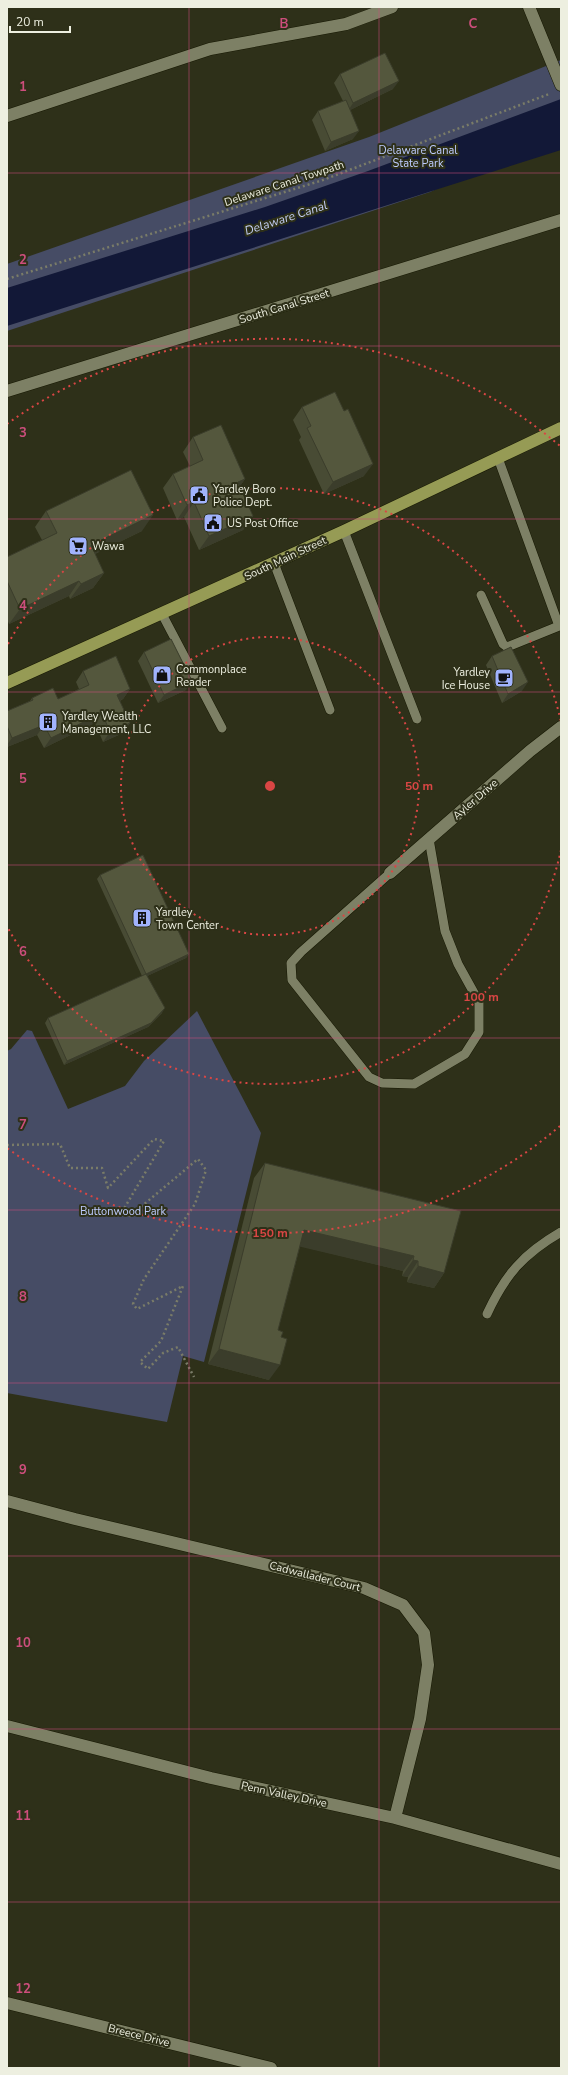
<svg xmlns="http://www.w3.org/2000/svg" width="568" height="2075" font-family="'Nunito Sans',sans-serif">
<rect width="100%" height="100%" fill="#2e3019"/>
<path fill="#464c65" d="M561,60V132L430,192L7,331V264L369,137Z
M197,1011L261,1133L204,1362L183,1356L167,1422L7,1393V1051L11,1049L27,1030L32,1031L68,1109L125,1086L144,1061Z"/>
<path fill="#121837" d="M561,99V150L7,326V288L265,207L368,171Z"/>
<g fill="none" stroke-linecap="round" stroke-linejoin="round">
<defs>
<path id="lane" d="M344,531L417,719
M274,563L330,710
M481,595L503,644L507,647L559,626L498,458
M162,614L222,728
M390,873L301,952L291,963L292,980L369,1077L382,1083L414,1084L465,1054L479,1032V1002L458,964L445,931L429,839
M487,1314C505,1275 523,1254 561,1232"/>
<path id="street" d="M529,7L561,85
M7,116L210,49L346,24L392,7
M7,391L561,220
M390,873L530,751L561,727
M7,1501L75,1519L364,1588L403,1605L424,1633L428,1665L420,1719L395,1818
M7,1726L211,1778L395,1818L561,1864
M7,2003L271,2068"/>
<path id="primary" d="M7,683L344,531L561,428"/>
</defs>
<use href="#lane" stroke="#171803" stroke-width="10"/>
<use href="#street" stroke="#171803" stroke-width="13"/>
<use href="#primary" stroke="#171803" stroke-width="13"/>
<path stroke="#7a7c68" stroke-width="2.5" stroke-dasharray="2 3" stroke-linecap="butt" d="M7,279L323,180L549,94
M7,1145L60,1144L70,1168H102L108,1188L154,1139L164,1141L122,1212L130,1216L198,1159L206,1170L195,1204L144,1279L133,1304L137,1309L183,1286L161,1341L140,1362L148,1369L163,1353L178,1347L194,1377"/>
<use href="#lane" stroke="#7d8065" stroke-width="9"/>
<use href="#street" stroke="#7d8065" stroke-width="12"/>
<use href="#primary" stroke="#969b55" stroke-width="12"/>
</g>
<path fill="#484b34" d="M340,74L393,89L350,110L353,139L325,151L312,120L318,111L343,101L334,83Z
M302,407L344,411L364,476L324,494L299,440L301,437L293,420Z
M193,437L245,479L240,486L253,516L243,530L199,550L184,517L177,520L163,488L173,474L190,466L183,452Z
M46,511L142,531L95,554L104,573L93,588L70,599L69,596L9,624L7,619V557L42,540L35,527Z
M144,652L186,690L158,703L138,661Z
M492,656L522,691L502,703L486,665Z
M83,671L130,689L123,699L120,701L130,723L123,733L103,742L95,723L44,748L37,735L7,747V711L30,701L32,698L58,699L79,689L76,682Z
M100,875L189,954L186,958L147,976L162,1013L148,1027L64,1065L45,1023L48,1018L142,976L97,879Z
M265,1163L444,1273L434,1288L407,1282L408,1277L402,1276L403,1271L300,1246L278,1330L269,1380L208,1364L254,1178Z"/>
<path fill="#3b3d2b" d="M399,81L393,89L348,111L353,103Z
M359,131L353,139L325,151L331,142Z
M373,464L364,476L324,494L333,482Z
M245,479L235,493L238,482Z
M194,502L184,517L177,520L187,505Z
M153,515L142,531L80,561L91,545Z
M253,516L243,530L199,550L209,536Z
M104,573L93,588L70,599L81,584Z
M79,581L69,596L9,624L20,609Z
M192,681L186,690L158,703L164,695Z
M528,682L522,691L502,703L508,694Z
M130,689L123,699L110,705L117,695Z
M102,713L95,723L44,748L51,738Z
M130,723L123,733L103,742L110,732Z
M44,725L37,735L7,747V745L12,738Z
M189,954L186,958L143,978L146,974Z
M165,1008L162,1013L148,1027L64,1065L67,1061Z
M304,1230L414,1256L403,1271L293,1245Z
M413,1260L418,1261L408,1277L402,1276Z
M418,1266L444,1273L434,1288L407,1282Z
M219,1349L280,1365L269,1380L208,1364Z"/>
<path fill="#54573d" stroke="#3b3d2b" d="M385,53L399,81L353,103L340,74Z
M346,100L359,131L331,142L318,111Z
M335,392L344,411L348,409L373,464L333,482L307,428L311,426L302,407Z
M221,425L245,479L238,482L253,516L209,536L194,502L187,505L173,474L203,460L193,437Z
M131,470L153,515L91,545L104,573L81,584L79,581L20,609L7,581V557L57,533L46,511Z
M171,639L192,681L164,695L144,652Z
M511,647L528,682L508,694L492,656Z
M116,656L130,689L117,695L130,723L110,732L102,713L51,738L44,725L12,738L7,726V711L33,700L32,698L53,688L58,699L89,685L83,671Z
M143,855L189,954L146,974L100,875Z
M146,974L165,1008L151,1023L67,1061L48,1018Z
M265,1163L461,1211L444,1273L418,1266V1261L413,1260L414,1256L304,1230L278,1330L283,1332L281,1337L287,1339L280,1365L219,1349Z"/>
<path fill="none" stroke="#cd4e7c" stroke-width="1" stroke-opacity="0.55" d="M189,7V2068M379,7V2068M7,173H561M7,346H561M7,519H561M7,692H561M7,865H561M7,1038H561M7,1210H561M7,1383H561M7,1556H561M7,1729H561M7,1902H561"/>
<g fill="none" stroke="#d94644" stroke-width="2" stroke-dasharray="2 4">
<circle cx="270" cy="786" r="149"/>
<path d="M561 850A298 298 0 0 1 8 928M8 644A298 298 0 0 1 561 722"/>
<path d="M560 1126A447 447 0 0 1 7 1148M7 424A447 447 0 0 1 560 446"/>
</g>
<defs>
<symbol id="civic-square" viewBox="-11 -11 22 22"><rect x="-9" y="-9" width="18" height="18" rx="4" fill="#a1b3fd" stroke="#2e3019"/><path d="M-.6-6.5H3V-4.5H.6V-3L4-1V1h2V6H-6V1h2V-1L-.6-3ZM-1.2 2.5V6h2.4V2.5Z" fill="#111"/></symbol>
<symbol id="supermarket-square" viewBox="-11 -11 22 22"><rect x="-9" y="-9" width="18" height="18" rx="4" fill="#a1b3fd" stroke="#2e3019"/><path d="M-6-5.5h2.5l.6 2H6L4.5 2H-2.5L-4.4-4H-6ZM-1.5 3.2a1.3 1.3 0 1 0 .1 0ZM3 3.2a1.3 1.3 0 1 0 .1 0Z" fill="#111"/></symbol>
<symbol id="shop-square" viewBox="-11 -11 22 22"><rect x="-9" y="-9" width="18" height="18" rx="4" fill="#a1b3fd" stroke="#2e3019"/><path d="M-5-2.5h2.3a2.7 3.5 0 0 1 5.4 0H5L5.5 6h-11ZM-1.5-2.5h3a1.5 2.3 0 0 0-3 0Z" fill="#111"/></symbol>
<symbol id="cafe-square" viewBox="-11 -11 22 22"><rect x="-9" y="-9" width="18" height="18" rx="4" fill="#a1b3fd" stroke="#2e3019"/><path d="M-5.5-4.5H6V0H3Q3 3.5 0 3.5H-2.5Q-5.5 3.5-5.5 0ZM3-3.2v2h1.7v-2ZM-6 4.5H4V6H-6Z" fill="#111"/></symbol>
<symbol id="building-square" viewBox="-11 -11 22 22"><rect x="-9" y="-9" width="18" height="18" rx="4" fill="#a1b3fd" stroke="#2e3019"/><path d="M-4-6H4V6H1V3H-1V6H-4ZM-2.5-4.3h1.7v1.8h-1.7ZM.8-4.3h1.7v1.8H.8ZM-2.5-1h1.7V.8h-1.7ZM.8-1h1.7V.8H.8Z" fill="#111"/></symbol>
</defs>
<g fill-rule="evenodd">
<use href="#civic-square" x="188" y="484" width="22" height="22"/>
<use href="#civic-square" x="202" y="512" width="22" height="22"/>
<use href="#supermarket-square" x="67" y="535" width="22" height="22"/>
<use href="#shop-square" x="151" y="664" width="22" height="22"/>
<use href="#cafe-square" x="493" y="667" width="22" height="22"/>
<use href="#building-square" x="37" y="711" width="22" height="22"/>
<use href="#building-square" x="131" y="907" width="22" height="22"/>
</g>
<g text-anchor="middle" stroke-width="4" stroke-linejoin="round" paint-order="stroke">
<g font-size="11" fill="#beccff" stroke="#2e3019">
<text x="418" y="154">Delaware Canal<tspan x="418" dy="13">State Park</tspan></text>
<text x="123" y="1215">Buttonwood Park</text>
</g>
<g font-size="11" fill="#edefe0" stroke="#2e3019">
<text transform="translate(284 183) rotate(-18)" y="4">Delaware Canal Towpath</text>
<text transform="translate(284 306) rotate(-17)" y="4">South Canal Street</text>
<text transform="translate(285 558) rotate(-25)" y="4">South Main Street</text>
<text transform="translate(475 799) rotate(-41)" y="4">Ayler Drive</text>
<text transform="translate(315 1576) rotate(14)" y="4">Cadwallader Court</text>
<text transform="translate(284 1794) rotate(12)" y="4">Penn Valley Drive</text>
<text transform="translate(139 2035) rotate(14)" y="4">Breece Drive</text>
</g>
<g font-size="11" fill="#edefe0" stroke="#2e3019" text-anchor="start">
<text x="213" y="493">Yardley Boro<tspan x="213" dy="13">Police Dept.</tspan></text>
<text x="227" y="527">US Post Office</text>
<text x="92" y="550">Wawa</text>
<text x="176" y="673">Commonplace<tspan x="176" dy="13">Reader</tspan></text>
<text x="490" y="676" text-anchor="end">Yardley<tspan x="490" dy="13">Ice House</tspan></text>
<text x="62" y="720">Yardley Wealth<tspan x="62" dy="13">Management, LLC</tspan></text>
<text x="156" y="916">Yardley<tspan x="156" dy="13">Town Center</tspan></text>
</g>
<g font-size="12" font-style="italic" fill="#c4cff5" stroke="#2e3019">
<text transform="translate(286 218) rotate(-18)" y="4">Delaware Canal</text>
</g>
</g>
<g font-size="13" text-anchor="middle" font-weight="bold" fill="#cd4e7c" stroke="#2e3019" stroke-width="4" stroke-linejoin="round" paint-order="stroke">
<text x="284" y="28">B</text>
<text x="473" y="28">C</text>
<text x="23" y="91">1</text>
<text x="23" y="264">2</text>
<text x="23" y="437">3</text>
<text x="23" y="610">4</text>
<text x="23" y="783">5</text>
<text x="23" y="956">6</text>
<text x="23" y="1129">7</text>
<text x="23" y="1301">8</text>
<text x="23" y="1474">9</text>
<text x="23" y="1647">10</text>
<text x="23" y="1820">11</text>
<text x="23" y="1993">12</text>
</g>
<circle cx="270" cy="786" r="6" fill="#d94644" stroke="#2e3019" stroke-width="2"/>
<g font-size="12" text-anchor="middle" font-weight="bold" fill="#d94644" stroke="#2e3019" stroke-width="4" stroke-linejoin="round" paint-order="stroke">
<text x="419" y="790">50 m</text>
<text x="481" y="1001">100 m</text>
<text x="270" y="1237">150 m</text>
</g>
<rect width="568" height="2075" fill="none" stroke="#edefe0" stroke-width="16"/>
<path d="M10 26v6h60v-6" fill="none" stroke="#edefe0" stroke-width="2"/>
<text x="16" y="26" font-size="12" fill="#edefe0" stroke="#2e3019" stroke-width="3" paint-order="stroke">20 m</text>
</svg>
